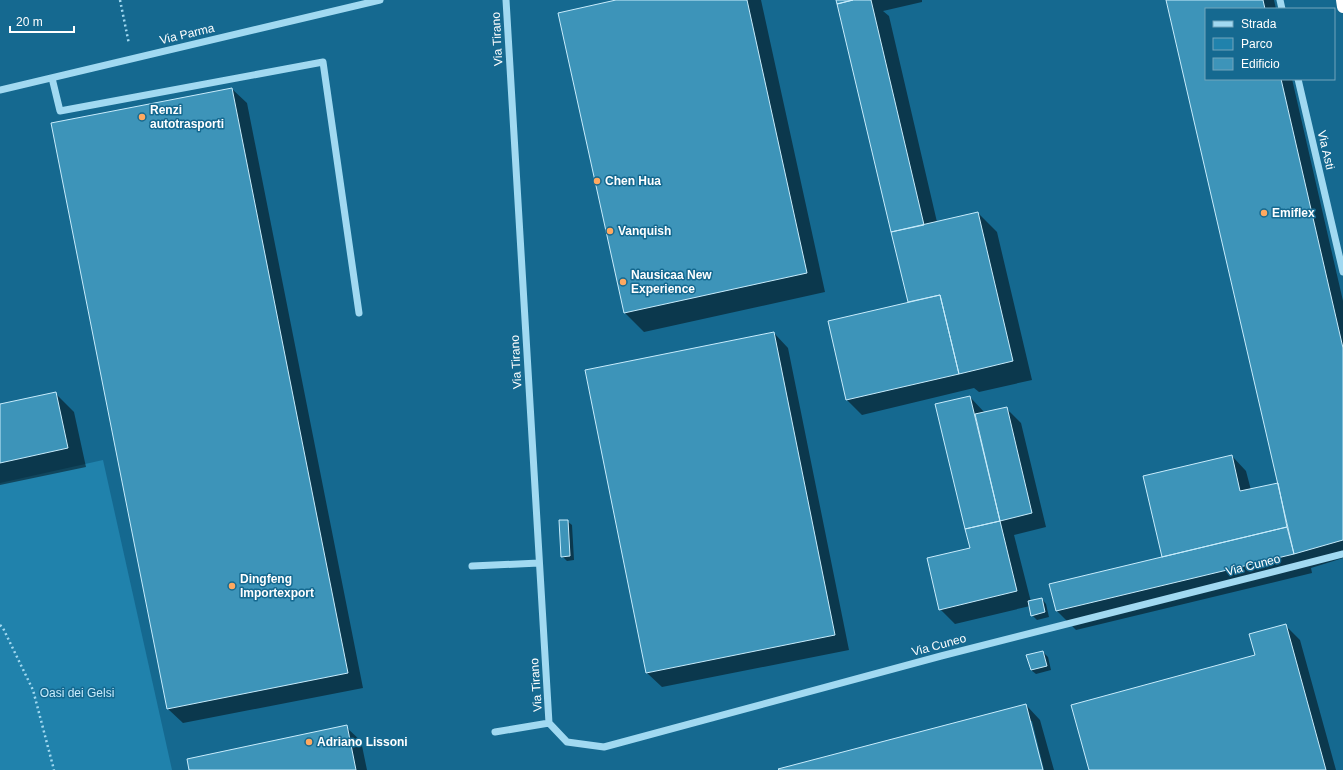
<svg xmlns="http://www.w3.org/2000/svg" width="1343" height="770" font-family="Arial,sans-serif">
<rect width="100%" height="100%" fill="#156990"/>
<path fill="#2082ac" d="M103,460L172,770H0V483Z"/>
<path fill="#0007" d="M621,0H761L825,292L644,332L625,313Z
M837,0H922V2L883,11L889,16L937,222L978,213L997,232L1032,380L979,392L974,388L862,415L847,400L829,322L910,303Z
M1167,0H1274L1276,9H1206V79H1292L1343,301V558L1311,568L1312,573L1076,630L1057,611L1164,557L1232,456L1246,471L1251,490L1279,483Z
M232,89L247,103L363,688L183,723L168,709L52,124Z
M774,333L788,348L849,650L662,687L647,673Z
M55,393L74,412L86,467L0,485V405Z
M970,397L985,413L1006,408L1021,423L1046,527L1014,535L1031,602L1042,599L1046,604L1049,617L1037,620L1032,615L1030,606L955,624L940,609L971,549Z
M567,521L572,525L574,560L567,561L562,556Z
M1285,625L1300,640L1336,770H1090L1256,656Z
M1043,652L1048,657L1051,670L1036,674L1031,670Z
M1026,705L1040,720L1054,770H1044L1032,721H1029L1042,770H780Z
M346,727L361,741L367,770H190Z"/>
<path fill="#3d94b9" stroke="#c8ecfc" d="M616,0H747L807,273L624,313L558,13Z
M836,0H853L837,4Z
M853,0H871L924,225L891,232L837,4Z
M1166,0H1263L1265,9H1206V79H1281L1343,348V540L1294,554Z
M232,88L348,673L167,709L51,123Z
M978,212L1013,361L959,374L940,295L908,302L891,232Z
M940,295L959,374L846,400L828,321Z
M774,332L835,635L646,673L585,370Z
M56,392L68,448L0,463V404Z
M970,396L1000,521L965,529L935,404Z
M1007,407L1032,513L1000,521L975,414Z
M1232,455L1240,491L1278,483L1287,527L1162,557L1143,476Z
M559,520H568L570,556L561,557Z
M1000,521L1017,591L939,610L927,558L970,548L965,529Z
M1287,527L1294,554L1056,611L1049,584Z
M1042,598L1045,612L1031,616L1028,601Z
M1286,624L1326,770H1089L1071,705L1255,655L1249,634Z
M1043,651L1047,666L1031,670L1026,655Z
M1026,704L1043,770H779L778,769Z
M347,725L356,770H189L187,759Z"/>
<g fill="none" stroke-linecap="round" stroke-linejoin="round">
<path stroke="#a1d9f1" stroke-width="2.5" stroke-dasharray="2 3" stroke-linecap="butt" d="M120,0L129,44
M0,625L3,628L33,690L54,770"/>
<path stroke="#a1d9f1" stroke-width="7" d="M506,0L549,723
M1280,0L1282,9
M52,78L60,111L323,62L359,313
M1298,79L1343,272
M0,90L380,0
M472,566L539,563
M549,723L567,742L604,747L941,656L1343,554
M495,732L549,723"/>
<path stroke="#fff" stroke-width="12" d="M1342,0L1343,7"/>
</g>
<g fill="#ffa960" stroke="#156990" stroke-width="1.5">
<circle cx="142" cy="117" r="4"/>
<circle cx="597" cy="181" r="4"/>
<circle cx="1264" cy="213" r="4"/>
<circle cx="610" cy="231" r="4"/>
<circle cx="623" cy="282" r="4"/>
<circle cx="232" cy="586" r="4"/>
<circle cx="309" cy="742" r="4"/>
</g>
<g text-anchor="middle" stroke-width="3" stroke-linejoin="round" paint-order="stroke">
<g font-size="12" fill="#fff" stroke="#156990">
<text transform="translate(187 34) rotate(-13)" y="4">Via Parma</text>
<text transform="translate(497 39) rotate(-93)" y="4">Via Tirano</text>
<text transform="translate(1326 150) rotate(77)" y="4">Via Asti</text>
<text transform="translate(516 362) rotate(-93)" y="4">Via Tirano</text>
<text transform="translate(1253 565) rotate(-14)" y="4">Via Cuneo</text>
<text transform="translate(939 645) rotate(-15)" y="4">Via Cuneo</text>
<text transform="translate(536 685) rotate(-94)" y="4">Via Tirano</text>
</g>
<g font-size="12" font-weight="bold" fill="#fff" stroke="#156990" text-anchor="start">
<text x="150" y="114">Renzi<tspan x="150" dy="14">autotrasporti</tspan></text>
<text x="605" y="185">Chen Hua</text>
<text x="1272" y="217">Emiflex</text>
<text x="618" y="235">Vanquish</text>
<text x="631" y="279">Nausicaa New<tspan x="631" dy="14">Experience</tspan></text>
<text x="240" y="583">Dingfeng<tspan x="240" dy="14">Importexport</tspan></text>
<text x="317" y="746">Adriano Lissoni</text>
</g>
<g font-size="12" fill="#c8ecfc" stroke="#156990">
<text x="77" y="697">Oasi dei Gelsi</text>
</g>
</g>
<rect x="1205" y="8" width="130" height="72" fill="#156990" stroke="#73a5bc"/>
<rect x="1213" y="21" width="20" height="6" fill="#a1d9f1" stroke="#73a5bc"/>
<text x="1241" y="28" font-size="12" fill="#ffffff">Strada</text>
<rect x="1213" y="38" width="20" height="12" fill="#2082ac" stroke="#73a5bc"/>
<text x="1241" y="48" font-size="12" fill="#ffffff">Parco</text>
<rect x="1213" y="58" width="20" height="12" fill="#3d94b9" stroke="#73a5bc"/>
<text x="1241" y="68" font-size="12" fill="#ffffff">Edificio</text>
<path d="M10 26v6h64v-6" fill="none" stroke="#ffffff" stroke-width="2"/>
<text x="16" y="26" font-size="12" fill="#ffffff" stroke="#156990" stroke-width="3" paint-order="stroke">20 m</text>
</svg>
